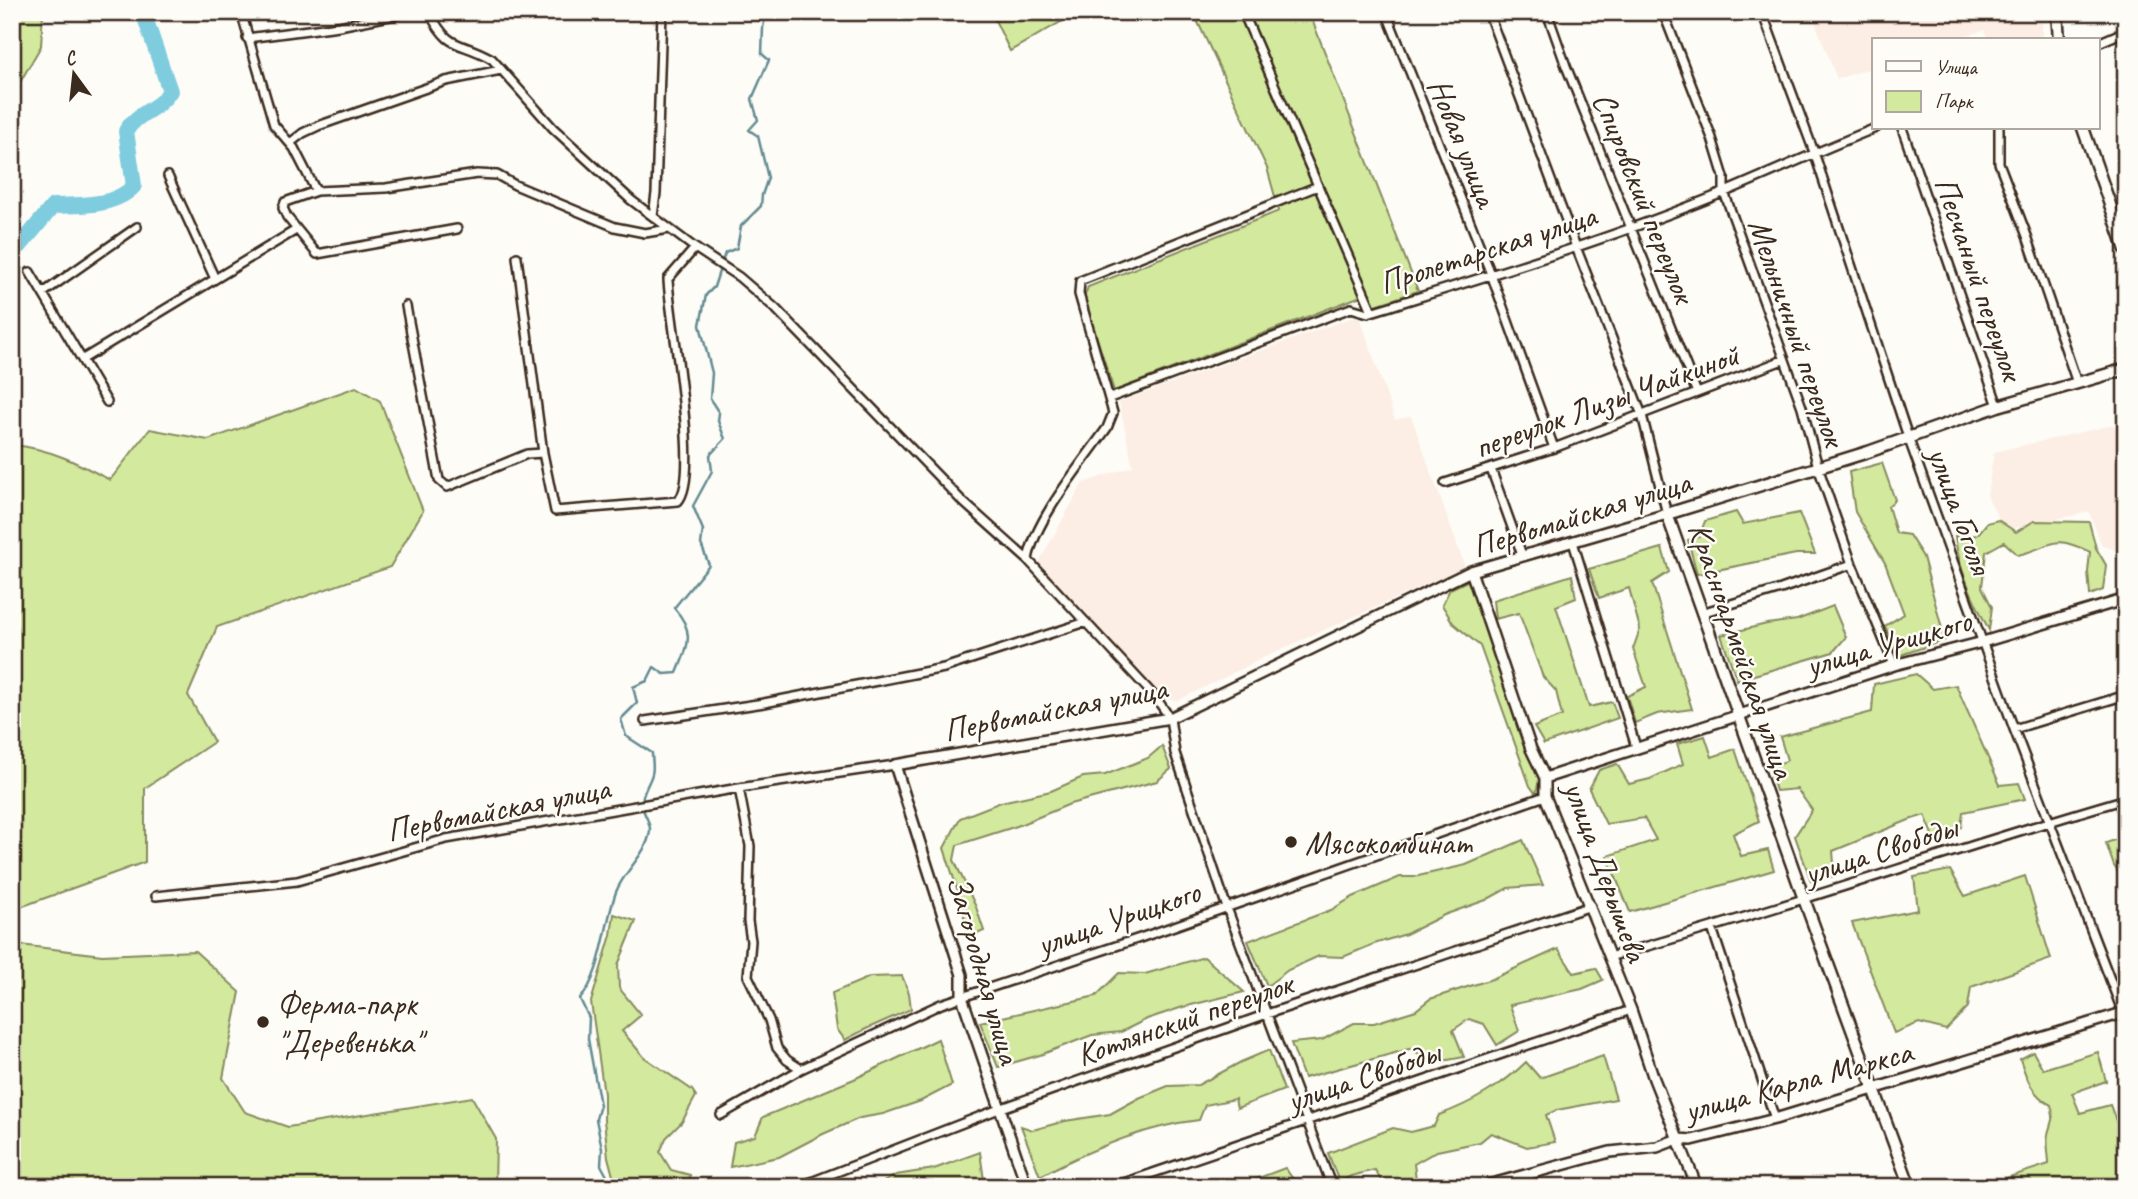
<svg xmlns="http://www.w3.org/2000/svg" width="2138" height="1199" font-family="Caveat,sans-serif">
<rect width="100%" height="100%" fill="#fdfcf7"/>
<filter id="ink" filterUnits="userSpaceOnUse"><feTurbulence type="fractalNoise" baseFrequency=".0143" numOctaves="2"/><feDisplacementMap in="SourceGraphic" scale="14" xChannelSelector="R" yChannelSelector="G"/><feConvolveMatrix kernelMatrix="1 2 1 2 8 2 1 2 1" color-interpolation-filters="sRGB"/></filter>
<g filter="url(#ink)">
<path fill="#fceee4" d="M1811,12H2042V40H1988L1984,30L1953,40H1874V67L1837,79Z
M1359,315L1395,420L1411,416L1465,567L1273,653L1179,700L1164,699L1100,633L1038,564L1083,483L1133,466L1119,402Z
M2113,425L2126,437V553L2102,546L2089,512L2004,530L1987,495L1994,452Z"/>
<path fill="#d2e99e" stroke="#868a5e" stroke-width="2" d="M12,12H43L41,46L12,96Z
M991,12H1078L1010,51Z
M1193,12H1309L1418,291L1367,308L1361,296L1114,391L1084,298L1088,287L1279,211L1267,168Z
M356,387L380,401L423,511L390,567L217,627L188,695L214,742L145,788V862L12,910V445C49,448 78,463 110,480L150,429L208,440Z
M1882,463L1895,500L1888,506L1896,533L1909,535L1923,557L1945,640L1898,656L1885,626L1904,614L1885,563L1855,512L1849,472Z
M1736,512L1743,524L1799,513L1815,554H1796L1697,574L1688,540L1699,537L1705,521Z
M1998,520L2016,532L2034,521L2089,522L2096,548L2106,565L2103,590L2090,595L2088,572L2090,552C2050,533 2055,546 2018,555L2004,542L1986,552L1982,587L1992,607L1989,630C1974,601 1958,568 1955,536L1977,535L1987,523Z
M1662,548L1669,572L1652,583L1692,709L1657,714L1635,723L1627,696L1646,687L1633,649L1640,629L1629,588L1599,598L1589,569Z
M1572,575L1576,598L1556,606L1589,707L1612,702L1618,718L1544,744L1534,727L1562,716L1556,691L1543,677L1519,613L1495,619L1493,600Z
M1469,580L1518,728L1539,779L1536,794L1530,786L1480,646L1453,623L1442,605L1450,589Z
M1833,606L1846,637L1833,652L1737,680L1721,635L1767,624L1797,620Z
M1916,674L1933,689L1956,685L2000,785L2019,783L2025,799L1963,812L1961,827L1935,840L1925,815L1909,820L1833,851L1835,876L1811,881L1795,836L1812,810L1797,789L1776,791L1770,771L1787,760L1780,737L1872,712L1874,684Z
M1705,736L1712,757L1735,749L1759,821L1733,834L1741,856L1768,850L1774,870L1630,912L1607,856L1656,840L1644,818L1606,824L1589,789L1599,770L1617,764L1629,784L1650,779L1683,764L1677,744Z
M1162,746L1171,769L1157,781L1070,804L1017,826L957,845L954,860L976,907L984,931L970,937L965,925L963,907L944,848L960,818L1001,802L1051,791L1083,777L1105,775L1148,758Z
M2126,836V883L2114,866L2106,843Z
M1523,840L1543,885L1508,888L1486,900L1444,915L1406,934L1374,944L1343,957L1319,956L1288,970L1267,986L1248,941L1331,910L1353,897L1400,877H1414L1466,865Z
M1950,870L1965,896L2025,876L2051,959L1971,987L1968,1007L1946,1030L1919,1023L1894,1033L1852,923L1918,910L1914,877Z
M614,914L636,921L618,965L619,988L641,1015L622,1031L644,1057L692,1090L696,1096L682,1122L666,1138L660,1152L671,1170L690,1175L686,1187H626L613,1176L608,1157L604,1120V1094L591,1002L611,935Z
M12,944L102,955L195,951L240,992L223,1078L245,1112L288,1127L472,1097L496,1139L495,1187H385V1182L299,1187H42L26,1178L12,1181Z
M1558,949L1574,973L1596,968L1603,980L1582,989L1510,1005L1519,1031L1497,1045L1484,1024L1469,1019L1453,1030L1464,1057L1427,1064L1413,1048L1304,1078L1291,1043L1322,1040L1354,1023H1374L1416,1010L1430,999L1492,979Z
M1204,957L1244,992L1183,1007L1147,1019L1121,1032L1092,1035L1040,1055L998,1067L980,1022L1096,996L1119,973L1145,974Z
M902,976L909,993L911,1009L866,1029L845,1040L837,1029L832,993L870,977Z
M938,1039L952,1085L921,1101L883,1114L860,1118L823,1134L779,1157L730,1167L734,1142L755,1136L763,1117L854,1079Z
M1269,1050L1284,1090L1237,1108L1235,1099L1205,1105L1199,1120C1146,1126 1087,1151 1040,1176L1021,1126L1033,1130L1065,1121L1110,1114L1139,1098L1168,1086L1198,1085L1241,1062Z
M2033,1052L2043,1069L2098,1052L2106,1081L2072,1093L2080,1113L2110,1105L2126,1147V1187H1979L2049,1164C2049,1155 2046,1143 2048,1134C2051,1122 2055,1117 2051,1105C2032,1096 2026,1077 2020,1059Z
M1603,1056L1616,1099L1557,1110L1546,1115L1555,1142L1527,1147L1491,1133L1480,1142L1437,1151L1414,1164L1417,1187H1385L1375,1170L1351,1176L1339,1182L1328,1153L1393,1128L1411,1132L1434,1126L1439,1115C1470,1104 1503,1085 1526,1062L1540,1078Z
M980,1152L985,1187H875L896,1175L934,1169Z
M1285,1168L1293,1179L1295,1187H1235Z"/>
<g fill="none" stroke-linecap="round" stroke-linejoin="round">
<path stroke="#648b91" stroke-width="2.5" d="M613,1187L601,1165L602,1149L596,1119L600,1105L588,1039L589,1018L580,999C601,978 605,922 616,892C624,870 647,855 650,831C651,822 643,814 642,805C641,793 649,785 652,774C654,768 652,759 652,753L626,736L621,719L637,703L633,687L647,681L654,667L664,674L677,673C688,646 696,632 674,608L709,565L701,544L703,530L693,506L712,471L710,455L725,439L718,421L719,413L710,399L712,373L700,325L706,295L714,287L725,253L737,248L741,226L761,206L762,195L768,178L758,136L749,130L758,120L752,99L769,60L762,54L763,28L766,12"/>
<path stroke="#7fccde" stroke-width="16" d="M12,247L20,246L53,206C79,205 115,207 134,186L126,131C137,112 159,110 170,91L143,12"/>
<defs>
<path id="minor" d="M241,12L274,125L294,148L316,191
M429,12C451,53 457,39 492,59L553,128L631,200L695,248L739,277L775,308L961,500L1028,560
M1243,12L1372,311
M1386,12L1491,274L1554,448
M1488,12L1576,247L1642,415L1667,514
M1663,12L1712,138L1724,177V192L1802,407L1818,467L1852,564L1894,665
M1762,12L1814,152L1908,437L2014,729L2126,1021
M1549,18L1566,66L1697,393
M247,38L339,26L410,12
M2098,43L2126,31
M1902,128L1998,406
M1999,128V163L2027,236L2077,383
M290,143L303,133L318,126L446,81L501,70
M168,176L215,279
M1318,186L1080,281L1079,294L1113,413L1107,428C1083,462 1034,521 1028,560L1156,698L1170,718L1175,753L1227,908L1332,1187
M653,216L656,193L662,12
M457,229L317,254L287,217L283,208L285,202L316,191L386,188L477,174L497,175L515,185L615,227L645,233L669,229
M517,257L543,453L555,511L678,501C702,476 669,319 668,279L695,248
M30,272L107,402
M43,293L137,227
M406,306L439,480L447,487L527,454L543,453
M83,359L296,230
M1110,398L1351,308L1368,313C1487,276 1609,240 1725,192C1775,171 1825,148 1876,128
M1491,469L1522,555
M1445,483L1554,448L1783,360
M1573,542L1636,747
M1701,613L1781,589L1852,564
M645,721L764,703L944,668L1086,622
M2014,729L2126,695
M739,788L750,846L748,921L751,941L748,976L769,1020L777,1048L787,1060L801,1069
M156,896L297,881L446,839L739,788L895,765
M1712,928L1775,1119
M1609,957C1783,909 1953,849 2126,799
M721,1115L801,1069L941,1004L1140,938L1545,796
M798,1187L999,1109L1267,1014L1591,906
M1112,1187L1631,1010"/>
<path id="tertiary" d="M1471,571L1531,749L1545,778V796L1631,1010L1654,1079L1697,1187
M1545,778L1894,665L1983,642L2126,599
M1027,1187L962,997V975L895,765L1170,718L1471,571L1667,514
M1481,1187L1610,1152L1657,1147L1678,1139L1692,1140L1775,1119L2126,1012"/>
<path id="secondary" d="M2057,12L2059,40
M2083,128L2126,250
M1910,1187L1804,899L1667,514L1868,452L1998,406L2126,369"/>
</defs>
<use href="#minor" stroke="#3b2a1e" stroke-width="12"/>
<use href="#tertiary" stroke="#3b2a1e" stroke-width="14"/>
<use href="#secondary" stroke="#3b2a1e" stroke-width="15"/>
<use href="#minor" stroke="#fdfcf7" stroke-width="7"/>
<use href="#tertiary" stroke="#fdfcf7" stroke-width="9"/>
<use href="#secondary" stroke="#fdfcf7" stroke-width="10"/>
</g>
</g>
<g fill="#3b2a1e" stroke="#fdfcf7" stroke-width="2.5">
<circle cx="1291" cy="842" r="7"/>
<circle cx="263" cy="1022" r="7"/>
</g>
<g text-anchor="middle" stroke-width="5" stroke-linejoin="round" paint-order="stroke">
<g font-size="33" fill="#3b2a1e" stroke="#fdfcf7">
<text transform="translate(1464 142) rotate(68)" y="12">Новая улица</text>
<text transform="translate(1645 197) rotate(68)" y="12">Спировский переулок</text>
<text transform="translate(1487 248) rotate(-18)" y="12">Пролетарская улица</text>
<text transform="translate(1980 278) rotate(71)" y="12">Песчаный переулок</text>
<text transform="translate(1798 332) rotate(71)" y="12">Мельничный переулок</text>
<text transform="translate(1606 400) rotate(-20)" y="12">переулок Лизы Чайкиной</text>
<text transform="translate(1961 510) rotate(70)" y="12">улица Гоголя</text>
<text transform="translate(1581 513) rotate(-17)" y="12">Первомайская улица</text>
<text transform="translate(1888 642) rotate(-16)" y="12">улица Урицкого</text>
<text transform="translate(1743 650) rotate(71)" y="12">Красноармейская улица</text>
<text transform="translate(1055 708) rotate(-11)" y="12">Первомайская улица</text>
<text transform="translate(498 808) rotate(-11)" y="12">Первомайская улица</text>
<text transform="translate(1880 849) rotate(-18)" y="12">улица Свободы</text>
<text transform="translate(1607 871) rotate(70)" y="12">улица Дерышева</text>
<text transform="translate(1118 917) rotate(-19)" y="12">улица Урицкого</text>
<text transform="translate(985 969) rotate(74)" y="12">Загородная улица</text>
<text transform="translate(1184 1018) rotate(-19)" y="12">Котлянский переулок</text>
<text transform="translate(1363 1075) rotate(-19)" y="12">улица Свободы</text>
<text transform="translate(1798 1080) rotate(-15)" y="12">улица Карла Маркса</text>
</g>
<g font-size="33" fill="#3b2a1e" stroke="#fdfcf7" text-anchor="start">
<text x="1305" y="854">Мясокомбинат</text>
<text x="277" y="1015">Ферма-парк<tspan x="277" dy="38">"Деревенька"</tspan></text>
</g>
</g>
<rect width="2138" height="1199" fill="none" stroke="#fdfcf7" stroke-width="42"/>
<rect x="21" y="21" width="2096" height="1157" fill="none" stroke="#3b2a1e" stroke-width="2.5" filter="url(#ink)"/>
<rect x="1872" y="38" width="228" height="91" fill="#fdfcf7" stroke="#afa8a0" stroke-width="2"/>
<rect x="1886" y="61" width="35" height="10" fill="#fdfcf7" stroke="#afa8a0" stroke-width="2"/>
<text x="1935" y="74" font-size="21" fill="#3b2a1e">Улица</text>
<rect x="1886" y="91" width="35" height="21" fill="#d2e99e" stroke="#afa8a0" stroke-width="2"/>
<text x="1935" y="108" font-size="21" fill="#3b2a1e">Парк</text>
<g transform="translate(74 74) rotate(345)" stroke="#fdfcf7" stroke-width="5" paint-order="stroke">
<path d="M0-5L12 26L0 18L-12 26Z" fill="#3b2a1e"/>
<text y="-10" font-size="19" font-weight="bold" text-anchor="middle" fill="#3b2a1e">С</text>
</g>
</svg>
